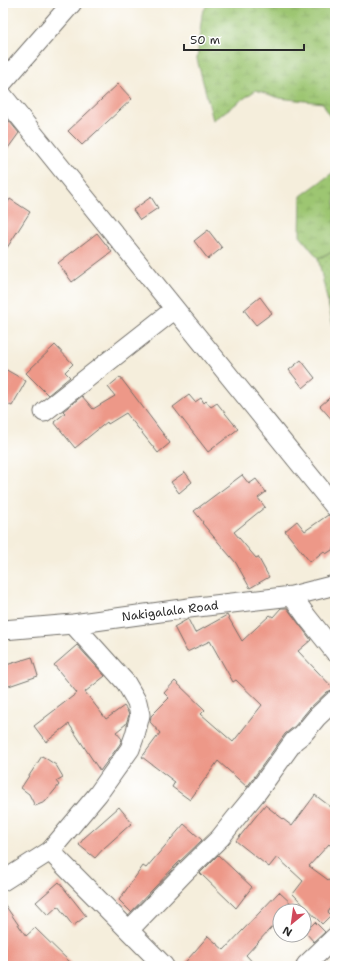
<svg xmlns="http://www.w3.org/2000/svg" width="338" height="969" font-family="'Shantell Sans',sans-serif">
<defs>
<pattern id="grass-dots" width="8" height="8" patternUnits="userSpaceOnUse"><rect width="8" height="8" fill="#9dc672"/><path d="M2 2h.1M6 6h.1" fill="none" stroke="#87aa63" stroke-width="1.8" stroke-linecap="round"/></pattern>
<pattern id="wetland-marsh" width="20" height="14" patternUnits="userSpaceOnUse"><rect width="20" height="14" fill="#9dc672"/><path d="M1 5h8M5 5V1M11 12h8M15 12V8" fill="none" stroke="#87aa63"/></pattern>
</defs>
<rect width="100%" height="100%" fill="#fff"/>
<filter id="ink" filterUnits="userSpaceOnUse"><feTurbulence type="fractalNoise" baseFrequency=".025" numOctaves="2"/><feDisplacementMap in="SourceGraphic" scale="8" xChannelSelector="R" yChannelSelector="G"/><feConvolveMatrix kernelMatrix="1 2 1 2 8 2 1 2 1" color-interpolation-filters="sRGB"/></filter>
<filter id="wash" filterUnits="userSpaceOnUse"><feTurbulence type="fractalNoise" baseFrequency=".012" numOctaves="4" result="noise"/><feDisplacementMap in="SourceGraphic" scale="16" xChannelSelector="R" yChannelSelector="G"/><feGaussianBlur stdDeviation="0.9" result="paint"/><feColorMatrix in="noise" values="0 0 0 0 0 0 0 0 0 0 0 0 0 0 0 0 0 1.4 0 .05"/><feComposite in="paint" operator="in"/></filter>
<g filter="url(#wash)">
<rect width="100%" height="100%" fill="#f5eedc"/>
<path fill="url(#grass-dots)" stroke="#64784e" d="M335,251V335L318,258Z"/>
<path fill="url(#wetland-marsh)" stroke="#64784e" d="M208,3H335V127L323,103L279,98L256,90L213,120L197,59L202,14Z
M335,171V251L318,258L300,236L301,196Z"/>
<g id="blocks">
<path fill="#ed9888" d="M118,84L132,99L82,145L68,131Z
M3,117L10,122L19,133L3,155Z
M151,197L158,208L140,220L133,210Z
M10,199L30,212L3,254V210Z
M208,230L222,248L208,259L194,241Z
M97,233L112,252L72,282L58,263Z
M260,297L272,313L256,325L244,310Z
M55,345L73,364L65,372L70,377L48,395L26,373Z
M301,360L315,378L303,388L289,370Z
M3,368L26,381L12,406L3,402Z
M120,377L170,443L158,453L126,413L108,424L107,422L75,448L54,422L65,413L63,411L82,396L93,409L115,396L108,387Z
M335,393V423L320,406Z
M189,395L195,402L201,398L204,403L206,401L211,407L217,403L238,429L208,452L173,407Z
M185,472L192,482L179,493L171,482Z
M242,475L249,484L256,479L266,492L258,498L265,507L234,532L256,558L258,557L269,577L250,588L236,563L202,523L203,522L194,511Z
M328,515L332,517L335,521V548L326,554L324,551L310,562L285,531L297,521L305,531Z
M281,608H287L311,640L298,651L334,689L327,692L309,709L295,726L285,734L247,787L218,761L190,800L172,787L175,782L142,757L160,733L150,722L151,716L169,698L164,693L175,681L205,710L201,714L233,742L262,705L236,680L233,682L210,641L187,652L174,627L188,619L195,633L227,615L242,641L270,615L273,617Z
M77,645L105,676L85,692L106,719L124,706L127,710L129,715L126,724L116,732L122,739L120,744L100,771L69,724L46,742L34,726L77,693L54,665Z
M32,657L38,676L3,688V666Z
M42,756L56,765L63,777L56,781L59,785L45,802L35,806L29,794L21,788Z
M315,795L335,810V850L329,844L309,866L335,885V903L328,912L331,915L322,924L293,894L303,881L277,857L269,867L236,841L265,805L292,826Z
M119,807L132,823L104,848L95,858L79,845L84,838Z
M184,824L202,840L177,864L131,912L119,900L143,866L146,868Z
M218,855L252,887L236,908L200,873Z
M59,882L86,916L73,926L58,906L48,915L36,902Z
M279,892L293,905L287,911H280V918L246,955L256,966H182L208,936L224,950Z
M3,902L26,936L35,928L74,966H3Z
M315,922L325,932L314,942L305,932Z"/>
</g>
</g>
<g filter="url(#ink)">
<use href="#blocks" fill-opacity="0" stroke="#726f69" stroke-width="1"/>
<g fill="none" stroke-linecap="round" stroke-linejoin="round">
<defs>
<path id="minor" d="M3,82L72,3
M3,96L335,507
M44,412L175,309
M292,596L307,617L335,652
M3,630L73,624L189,608L292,596L335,585
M50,851L164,966
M3,881L50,851L98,794L130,749L135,735L140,715L137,702L126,683L73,624
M129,930L185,872L220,838L235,819L258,791L294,741L303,734L317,717L335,700
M306,965L335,937"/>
</defs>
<use href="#minor" stroke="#726f69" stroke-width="21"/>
<use href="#minor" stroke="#fff" stroke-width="19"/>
</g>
</g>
<g text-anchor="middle" stroke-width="3" stroke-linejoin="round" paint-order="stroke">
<g font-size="12" fill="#2b2b2b" stroke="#fff">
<text transform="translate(170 611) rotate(-7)" y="4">Nakigalala Road</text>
</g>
</g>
<rect width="338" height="969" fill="none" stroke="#fff" stroke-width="16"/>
<g transform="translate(292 923) rotate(209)"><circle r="19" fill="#ffffff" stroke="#aaaaaa"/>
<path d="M0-3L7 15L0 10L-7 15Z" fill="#d1495b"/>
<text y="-6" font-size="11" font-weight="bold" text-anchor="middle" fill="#2b2b2b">N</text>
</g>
<path d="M184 44v6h120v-6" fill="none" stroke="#2b2b2b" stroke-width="2"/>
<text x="190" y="44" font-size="12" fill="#2b2b2b" stroke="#ffffff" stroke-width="3" paint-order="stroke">50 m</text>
</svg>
